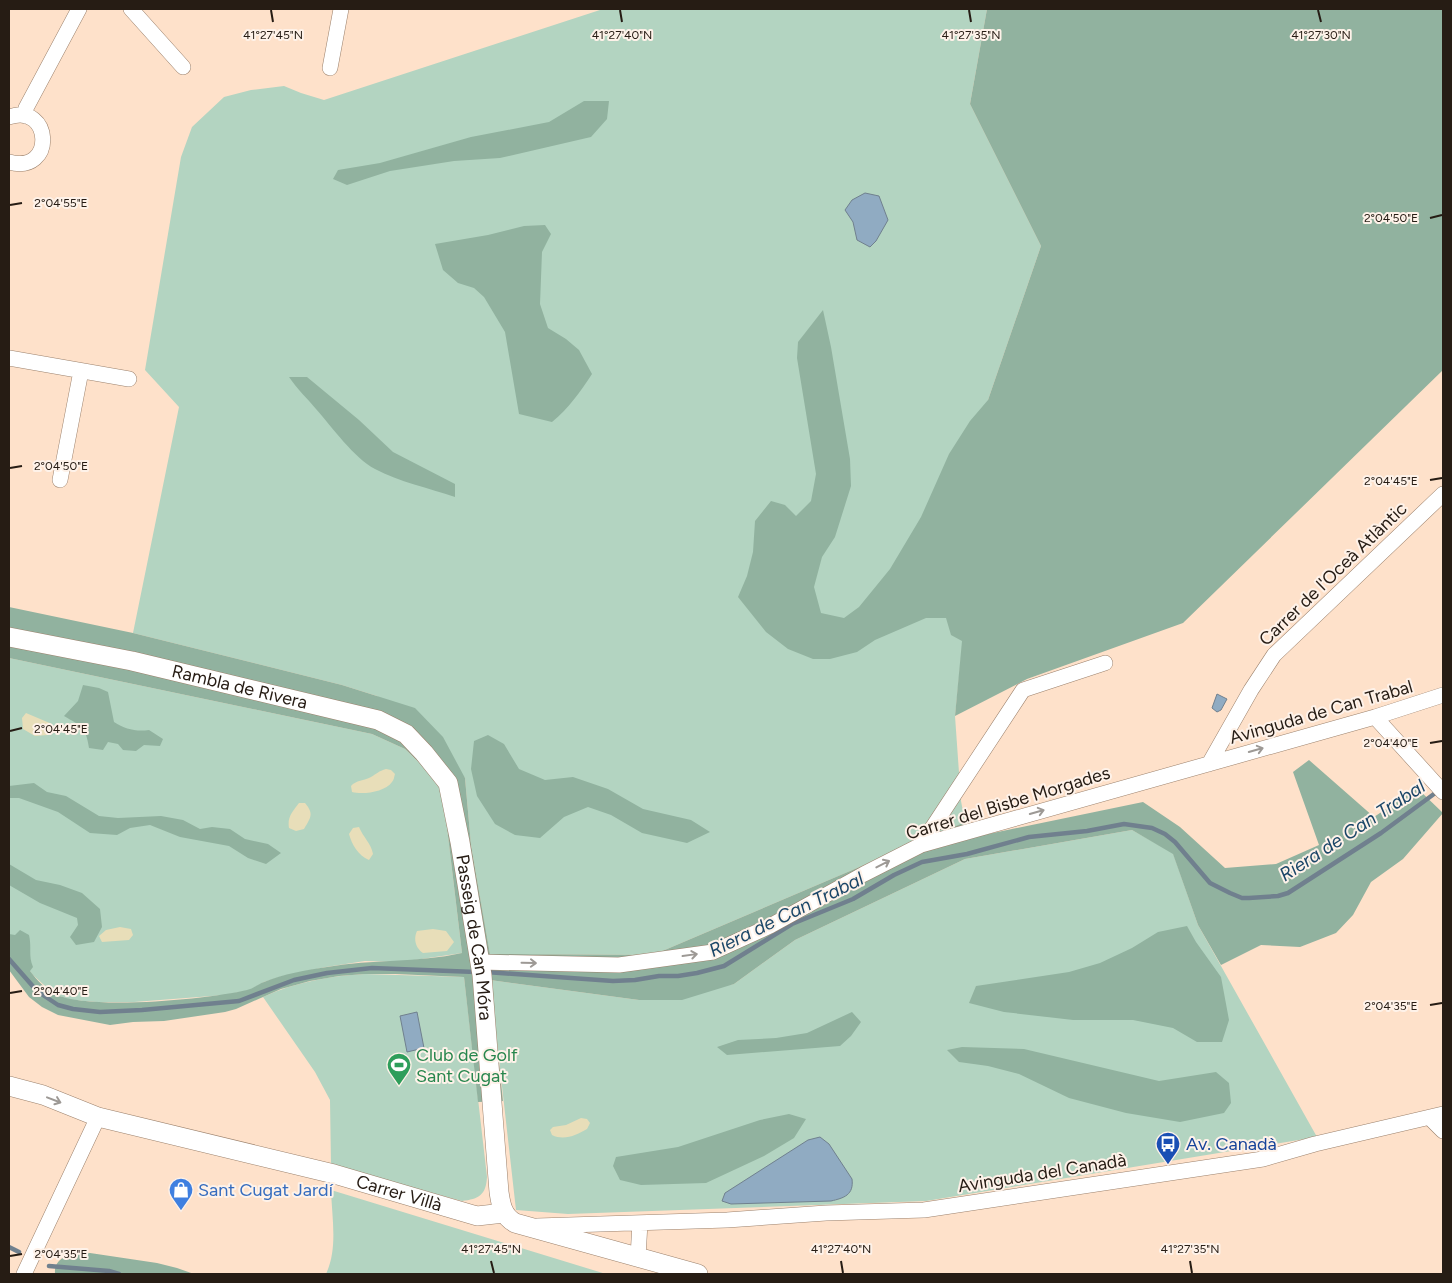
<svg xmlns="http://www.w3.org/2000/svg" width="1452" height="1283" font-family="Figtree,sans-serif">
<rect width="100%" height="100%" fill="#fee1ca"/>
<path fill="#b3d4c1" d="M603,9H987L970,104L1041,246L988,400L955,716L961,801L965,822L653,955L490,954L471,845L465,778L377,696L342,685L133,633L179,407L145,370L181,157L192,127L224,97L251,90L284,86L301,93L324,100Z
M9,658L372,734L405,749L428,771L443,794L462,953L401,962L365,961L326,967L283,976L264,982L250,990L225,995L134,1002H97L71,1000L54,994L34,976L9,946Z
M1132,830L1173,853L1198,925L1317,1137L926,1201L568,1214L516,1210L490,980L639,1000L734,984L795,940L965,859Z
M365,974L464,977L487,1177C486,1195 479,1199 462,1201L331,1166L330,1100L315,1072L263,997C296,982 329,976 365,974Z
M331,1190L606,1274H326C338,1248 332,1219 331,1190Z"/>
<path fill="#91b29f" d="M987,9H1443V370L1183,623L1027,679L955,716L962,641L951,635L946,618H926L875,640L857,652L830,659H813L788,649L766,632L738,597L747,576L753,552L755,521L771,501L785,505L796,516L811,501L816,474L797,358L798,342L823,310L831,347L850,459L851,486L835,537L822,557L814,587L821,613L844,618L859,607L890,569L921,517L949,454L970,421L988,400L1041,246L970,104Z
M584,101H609L607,119L591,137L500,158L454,161L390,171L347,185L333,179L338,170L380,163L471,137L549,122Z
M545,225L551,234L542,252L540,304L548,328L566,339L579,350L592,374C580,392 569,408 552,422L519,414L505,332L484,297L474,288L458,283L443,270L435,244L488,235L524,226Z
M289,377H307L359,420L393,452L455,484V497C429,488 399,482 375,469C354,458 332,427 316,409C307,398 297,389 289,377Z
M9,607L133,633L342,685L415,708L443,737L465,778L471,845L490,954L653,955L965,822L969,838L1143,802L1180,827L1225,868L1276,864L1319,845L1293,772L1309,760L1374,817L1417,788L1443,813L1403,859L1371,882L1353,915L1336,933L1300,947L1261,945L1221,965L1198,925L1173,854L1132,830L965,859L795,940L734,984L682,1000H639L490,980L503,1101L478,1102L464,977L395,974H365L339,976L310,981L281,989L236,1009L225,1012L164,1021L133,1022L110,1025L58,1015L42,1007L29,997L9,970V934L15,935L20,930L29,935C32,948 28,955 33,967L30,971C36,979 46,990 55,994C88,1011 210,999 247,990C253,989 258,984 264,982C283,974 306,970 327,967C372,959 417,963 462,953L443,794L428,771L405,749L372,734L9,658Z
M83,685L99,688L108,692L114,722C125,729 136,732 149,730L163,739L160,746L144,745L136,751L123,750L118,744L108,742L103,750L89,748C86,727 81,726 64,716L78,701Z
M488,735L504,744L519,769L545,780L573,777L608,789L643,809L691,820L710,832L687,843L642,833L611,815L588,807L564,817L540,838L515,835L495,824L477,796L471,769L474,741Z
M34,783L47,792L66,796L99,816L118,818L161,816L183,820L200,829L212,827L230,829L245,839L268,844L281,853L266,864L248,858L229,846L180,837L150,825L130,828L117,835L90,833L58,812L19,798H9V786Z
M9,864L36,880L60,885L82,893L100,909L102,927L94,942L76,945L70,937L78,925L77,918L40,903L9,885Z
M1187,926L1196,942L1221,977L1229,1020L1222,1042H1197L1173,1028L1133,1020H1073L1004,1012L969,1003L976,986L1069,972L1100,963L1132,948L1158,932Z
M852,1012L861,1022L851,1036L840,1046L727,1055L717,1047L738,1040L776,1038L807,1033Z
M962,1047L1024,1049L1159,1081L1216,1072L1229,1083L1231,1103L1224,1113L1180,1122L1126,1113L1069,1098L1019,1074L988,1066L959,1062L947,1050Z
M789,1114L806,1119L794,1138L764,1156L706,1183L641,1185L620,1180L613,1166L616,1157L678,1147L760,1120Z
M78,1253H90L157,1263L177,1268L194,1274H55C54,1260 65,1255 78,1253Z"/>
<path fill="#e8deb9" d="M26,713L52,724V728L48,735L35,736L23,729L22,718Z
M386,769L391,770L395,774C394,777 394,780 392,782C385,792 363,795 352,792L351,786C356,780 364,781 371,777C376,774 379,771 386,769Z
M299,803H305C314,814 311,817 304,829L296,831L289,828C287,817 293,811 299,803Z
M359,827C363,837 371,843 373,854L369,860C358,855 352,845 349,834L353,828Z
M120,927L131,929L133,935L129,940L102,942L99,936L106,930Z
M433,929L446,931L454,942L447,951L423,953C416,948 413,940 417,931Z
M581,1118L587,1119L590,1123L587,1129C577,1135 564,1141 552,1135L550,1130L553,1127L566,1125Z"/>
<path fill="#90abc2" stroke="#70808e" d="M865,193L879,196L888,220L876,241L870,247L857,240L853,222L845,210L852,200Z
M1217,694L1227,699L1221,710L1217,712L1212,708Z
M417,1012L424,1048L407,1052L400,1016Z
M820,1137L829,1144L852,1179C854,1195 844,1198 831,1201L731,1204L722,1201L725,1193L808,1140Z"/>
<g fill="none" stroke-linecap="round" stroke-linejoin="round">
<path stroke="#70808e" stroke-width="4.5" d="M9,959L37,991L58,1005L73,1009L100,1012L142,1010L239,1001L294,980L327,973L372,968L476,972
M486,972L613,981L635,980L659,976H678L697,973L724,966L792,924L853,899L894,875L922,862L967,854L1029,837L1087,831L1124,824L1152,828L1165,834L1175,842L1210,883L1230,893L1242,898H1249L1278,896L1288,893L1381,833L1438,791
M9,1247L19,1252
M49,1266L109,1271L119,1274"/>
<defs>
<path id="minor" d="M131,9L183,67
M330,68L341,9
M25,116L26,108L79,9
M9,117C52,102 56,175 9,162
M9,358L129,379
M60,480L81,371
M1375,717L1443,792
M1209,764L1251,690L1274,655L1443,494
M921,845L1023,690L1105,663
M480,962L619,965L713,952L770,926L864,874L921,845L1375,717L1443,695
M1430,1118L1443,1131
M537,1226L727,1220L826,1213L924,1210L1263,1159L1315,1144L1443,1114
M638,1257L640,1223
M24,1274L98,1117"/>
<g id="tertiary">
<path id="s1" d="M9,637L132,661L378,720L406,734L424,753L448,783L460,842L482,975L499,1192C501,1206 503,1216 515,1223L698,1274"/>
<path id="s2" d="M9,1086L43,1095L98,1117L334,1174L477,1216L504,1213"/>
</g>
</defs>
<use href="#minor" stroke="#9c826d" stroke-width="16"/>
<use href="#tertiary" stroke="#9c826d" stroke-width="20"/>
<use href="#minor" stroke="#fff" stroke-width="15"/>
<use href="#tertiary" stroke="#fff" stroke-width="19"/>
</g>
<defs><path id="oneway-shaft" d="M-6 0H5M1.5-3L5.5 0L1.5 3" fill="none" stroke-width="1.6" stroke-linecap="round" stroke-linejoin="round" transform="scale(1.25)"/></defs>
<g stroke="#9d9995">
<use href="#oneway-shaft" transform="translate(1256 750) rotate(-16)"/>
<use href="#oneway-shaft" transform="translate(1037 812) rotate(-16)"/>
<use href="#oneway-shaft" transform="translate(883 864) rotate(-27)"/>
<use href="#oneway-shaft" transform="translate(690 955) rotate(-8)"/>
<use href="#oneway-shaft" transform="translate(529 963) rotate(1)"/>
<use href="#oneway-shaft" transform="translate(54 1100) rotate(21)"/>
</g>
<path fill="none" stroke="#261c14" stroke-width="2" d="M271,10L273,22M620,10L622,22M969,10L971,22M1318,10L1321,22M10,205L22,203M1430,218L1442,215M10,468L22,466M1430,480L1442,478M10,731L22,728M1430,743L1442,741M10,993L22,991M1430,1005L1442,1003M10,1256L22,1254M491,1261L494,1273M841,1261L843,1273M1190,1261L1192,1273"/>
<defs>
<symbol id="stadium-pin" viewBox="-11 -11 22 30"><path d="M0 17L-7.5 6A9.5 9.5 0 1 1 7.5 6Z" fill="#2e9e5b" stroke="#fef2e9"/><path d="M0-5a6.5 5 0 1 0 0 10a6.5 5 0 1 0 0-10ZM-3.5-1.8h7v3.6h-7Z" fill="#fff"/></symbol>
<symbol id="bus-pin" viewBox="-11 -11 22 30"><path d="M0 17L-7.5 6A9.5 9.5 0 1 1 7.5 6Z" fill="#1a4fb4" stroke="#fef2e9"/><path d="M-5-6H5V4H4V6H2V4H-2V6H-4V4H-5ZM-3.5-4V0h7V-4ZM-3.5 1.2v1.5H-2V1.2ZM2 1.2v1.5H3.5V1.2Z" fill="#fff"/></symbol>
<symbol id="shop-pin" viewBox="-11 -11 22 30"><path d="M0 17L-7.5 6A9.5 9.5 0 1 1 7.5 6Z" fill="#3f7fe0" stroke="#fef2e9"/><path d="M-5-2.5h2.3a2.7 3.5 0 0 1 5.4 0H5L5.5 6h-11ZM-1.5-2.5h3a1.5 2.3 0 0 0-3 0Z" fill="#fff"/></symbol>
</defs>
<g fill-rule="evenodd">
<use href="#stadium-pin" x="385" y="1051" width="28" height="38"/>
<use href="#bus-pin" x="1154" y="1130" width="28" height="38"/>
<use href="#shop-pin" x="167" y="1176" width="28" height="38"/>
</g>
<g text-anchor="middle" stroke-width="4" stroke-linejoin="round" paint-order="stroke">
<g font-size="18" fill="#261c14" stroke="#fef2e9">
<text transform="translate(1333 574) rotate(-44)" y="6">Carrer de l'Oceà Atlàntic</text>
<text dy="6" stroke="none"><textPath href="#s1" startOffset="236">Rambla de Rivera</textPath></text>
<text transform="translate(1321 712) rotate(-16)" y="6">Avinguda de Can Trabal</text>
<text transform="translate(1008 803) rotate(-17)" y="6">Carrer del Bisbe Morgades</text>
<text dy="6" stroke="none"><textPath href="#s1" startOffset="631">Passeig de Can Móra</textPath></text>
<text transform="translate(1042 1173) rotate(-9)" y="6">Avinguda del Canadà</text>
<text dy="6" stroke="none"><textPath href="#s2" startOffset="405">Carrer Villà</textPath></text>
</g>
<g font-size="18" fill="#27864d" stroke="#fef2e9" text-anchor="start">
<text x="416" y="1061">Club de Golf<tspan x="416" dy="21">Sant Cugat</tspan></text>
</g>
<g font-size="18" fill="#164399" stroke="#fef2e9" text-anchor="start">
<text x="1186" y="1150">Av. Canadà</text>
</g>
<g font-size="18" fill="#366cbe" stroke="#fef2e9" text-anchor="start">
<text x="198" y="1196">Sant Cugat Jardí</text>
</g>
<g font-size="19" font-style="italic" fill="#1b4668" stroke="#fef2e9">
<text transform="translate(1352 830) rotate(-33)" y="7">Riera de Can Trabal</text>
<text transform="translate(786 914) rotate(-26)" y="7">Riera de Can Trabal</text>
</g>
</g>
<g font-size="12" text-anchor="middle" fill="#261c14" stroke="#fef2e9" stroke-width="4" stroke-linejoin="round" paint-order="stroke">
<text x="622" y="39">41°27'40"N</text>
<text x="971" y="39">41°27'35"N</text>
<text x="1321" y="39">41°27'30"N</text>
<text x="273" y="39">41°27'45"N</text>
<text x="61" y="207">2°04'55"E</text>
<text x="1391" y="222">2°04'50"E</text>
<text x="61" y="470">2°04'50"E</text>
<text x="1391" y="485">2°04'45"E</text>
<text x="61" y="733">2°04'45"E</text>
<text x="1391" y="747">2°04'40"E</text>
<text x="61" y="995">2°04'40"E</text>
<text x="1391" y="1010">2°04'35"E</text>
<text x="491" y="1253">41°27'45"N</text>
<text x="841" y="1253">41°27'40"N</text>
<text x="1190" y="1253">41°27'35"N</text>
<text x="61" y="1258">2°04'35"E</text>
</g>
<rect width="1452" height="1283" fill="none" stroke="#261c14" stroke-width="20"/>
</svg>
